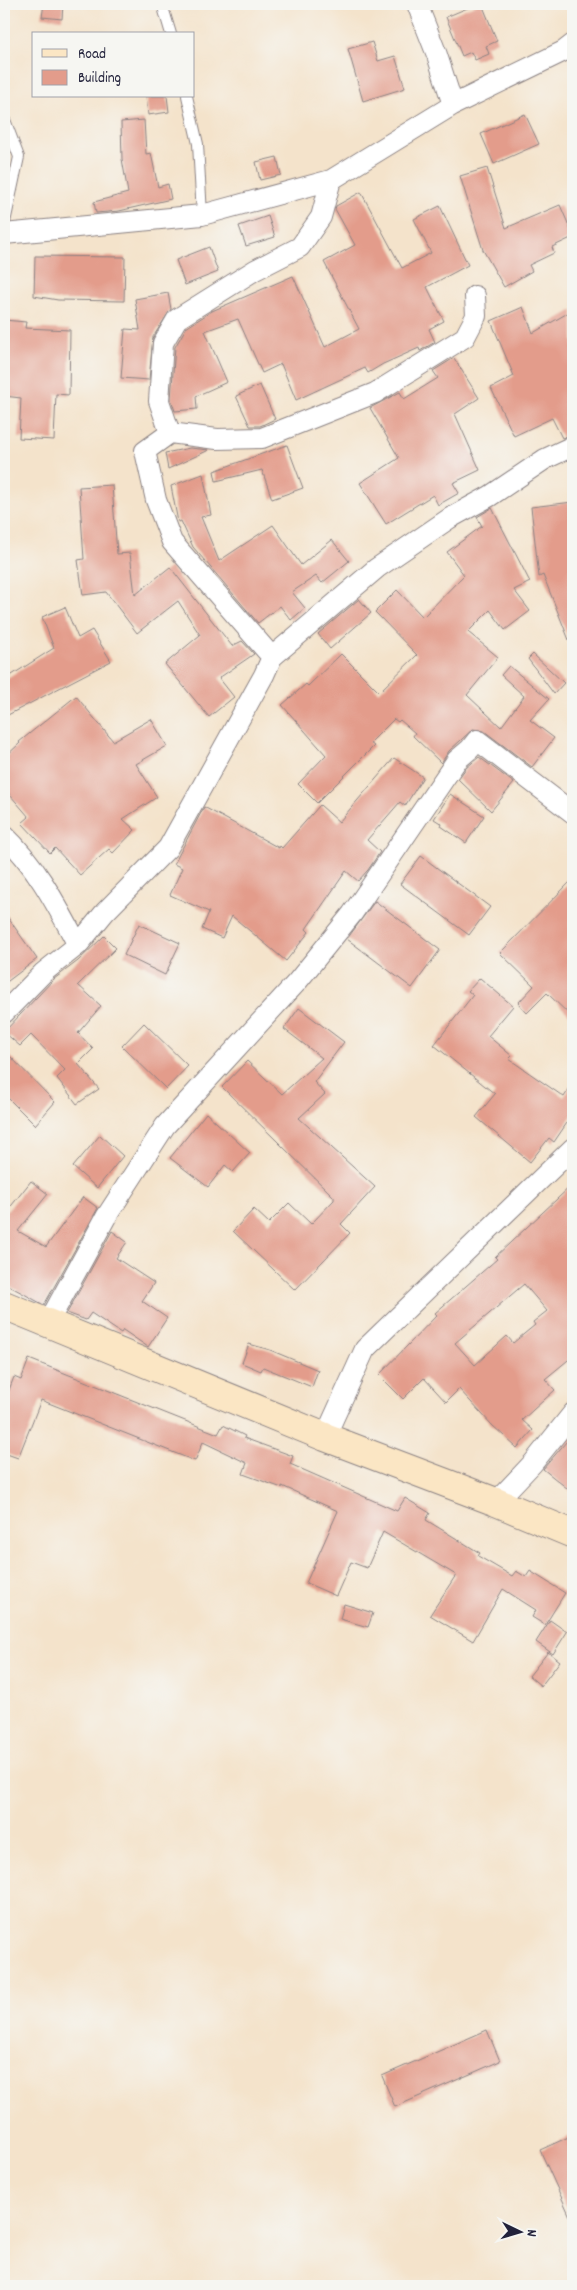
<svg xmlns="http://www.w3.org/2000/svg" width="577" height="2290" font-family="Dekko,sans-serif">
<rect width="100%" height="100%" fill="#f6f6f2"/>
<filter id="ink" filterUnits="userSpaceOnUse"><feTurbulence type="fractalNoise" baseFrequency=".02" numOctaves="2"/><feDisplacementMap in="SourceGraphic" scale="10" xChannelSelector="R" yChannelSelector="G"/><feConvolveMatrix kernelMatrix="1 2 1 2 8 2 1 2 1" color-interpolation-filters="sRGB"/></filter>
<filter id="wash" filterUnits="userSpaceOnUse"><feTurbulence type="fractalNoise" baseFrequency=".0096" numOctaves="4" result="noise"/><feDisplacementMap in="SourceGraphic" scale="20" xChannelSelector="R" yChannelSelector="G"/><feGaussianBlur stdDeviation="1.12" result="paint"/><feColorMatrix in="noise" values="0 0 0 0 0 0 0 0 0 0 0 0 0 0 0 0 0 1.4 0 .05"/><feComposite in="paint" operator="in"/></filter>
<g filter="url(#wash)">
<rect width="100%" height="100%" fill="#f4e3cb"/>
<g id="blocks">
<path fill="#e39c8b" fill-rule="evenodd" d="M44,4H63L62,19L42,17Z
M477,4H482L497,41L486,46L489,54L475,60L471,52L462,56L446,17Z
M372,42L378,61L395,56L405,88L363,101L348,49Z
M146,96H167L169,112L148,115Z
M525,114L539,144L494,164L481,134Z
M144,120L146,154L151,153L158,187L168,184L171,199L119,211L96,213L94,202L128,193L122,159L121,122Z
M277,157L281,175L260,180L256,162Z
M487,168L506,228L560,205L573,235V237L552,247L554,253L529,265L532,271L504,287L483,250L460,176Z
M361,192L402,268L431,253L414,219L440,206L468,265L427,287L444,321L429,329L435,342L420,351L419,348L383,364L368,373L365,368L296,400L281,364L262,373L238,319L205,331L227,382L196,396L197,409L175,411L171,399L175,347L186,328L212,311L293,276L325,347L359,329L324,262L355,245L335,209L336,206Z
M268,216L275,237L246,246L239,226Z
M209,247L218,272L185,285L176,260Z
M35,256L125,257L124,301L58,300L34,296Z
M168,293L171,309L153,337L149,380L121,378L125,329L140,330L135,299Z
M523,307L533,333L573,310V434L562,438L552,418L514,436L491,388L514,376L491,321Z
M4,320L26,322L25,328L70,330L69,395L56,394L54,440L19,438L21,398L4,396Z
M454,358L479,398L455,414L480,470L453,483L459,493L438,505L433,495L386,524L360,483L399,458L370,408L400,392L404,399L438,378L433,371Z
M260,385L275,419L260,426H250L236,396Z
M287,445L303,488L272,499L262,470L216,481L214,471Z
M190,448L209,450L168,469L165,453Z
M203,474L211,515L201,517L219,561L273,525L301,565L332,540L349,561L322,583L316,576L292,592L305,608L291,620L280,606L258,623L193,547L181,521L178,522L171,486Z
M112,485L117,554L130,553L135,595L170,567L232,646L242,641L254,654L219,678L234,697L209,717L165,664L200,635L178,601L137,633L106,592L83,595L78,560L84,559L79,487Z
M573,502V650L543,575L539,577L531,507Z
M492,508L530,582L514,590L530,611L505,630L490,610L468,632L498,657L467,695L501,727L524,696L501,675L509,666L549,699L530,720L554,738L532,767L484,731L473,729L449,751L441,763L413,736L415,733L400,720L398,722L394,719L370,743L374,746L317,803L298,784L326,755L282,705L306,684L308,686L341,654L379,692L417,655L375,612L397,590L423,617L464,575L447,552L482,526L477,517Z
M359,599L371,613L330,649L318,634Z
M65,607L78,638L92,630L111,661L4,717V680L54,648L42,617Z
M533,654L564,683L554,694L528,659Z
M76,696L113,741L151,719L167,746L136,764L157,797L123,819L135,830L113,853L109,849L80,875L55,848L50,853L22,823L29,817L4,788V758L20,743L19,742Z
M479,757L514,783L491,811L458,779L466,768Z
M394,758L423,777L405,806L400,802L367,840L380,852L368,870L358,881L346,871L306,929L309,932L286,961L232,916L222,938L202,929L209,912L170,895L182,868L174,864L204,807L279,848L280,846L282,848L320,805L339,822Z
M450,794L484,816L466,843L441,826L442,824L434,819Z
M421,856L490,907L469,935L400,884Z
M573,879V1018L547,993L527,1013L518,1003L534,986L500,953Z
M375,901L440,950L412,988L347,939Z
M4,912L37,959L4,984Z
M139,924L180,943L165,975L124,955Z
M104,936L116,948L78,985L101,1006L78,1033L93,1049L78,1064L99,1089L77,1104L57,1078L65,1070L31,1035L20,1046L4,1032L54,979L78,961Z
M480,978L513,1006L488,1036L512,1056L509,1059L564,1097L573,1083V1114L554,1142L549,1138L530,1162L476,1117L495,1094L434,1045L473,995L468,991Z
M299,1008L344,1042L314,1082L325,1094L299,1118L375,1187L341,1224L350,1233L295,1290L233,1231L254,1209L269,1223L289,1203L311,1224L334,1200V1197L222,1087L247,1061L282,1094L322,1058L284,1029Z
M144,1023L188,1066L166,1089L122,1046Z
M4,1050L55,1102L35,1125L4,1094Z
M206,1113L250,1153L233,1172L225,1165L208,1187L170,1158Z
M100,1135L123,1156L97,1188L73,1167Z
M31,1181L48,1194L18,1231L46,1247L83,1197L98,1208L44,1305L4,1283V1215Z
M573,1184V1356L545,1379L555,1390L522,1420L533,1430L517,1448L492,1425L459,1389L446,1402L424,1378L403,1399L379,1375L437,1315L435,1313L497,1259L495,1257ZM524,1284L547,1311L533,1322L535,1325L513,1343L507,1336L475,1365L455,1343Z
M112,1231L127,1242L116,1258L154,1283L142,1301L167,1318L148,1347L123,1330L121,1333L91,1313L86,1320L67,1313Z
M249,1344L270,1350L318,1370L312,1387L263,1367L261,1371L242,1363Z
M29,1359L218,1434L223,1425L245,1436L244,1438L293,1456L290,1464L397,1511L405,1498L430,1513L426,1520L480,1553L478,1556L512,1576L516,1571L526,1577L530,1571L565,1593L545,1625L532,1617L536,1610L503,1589L473,1641L430,1615L456,1575L383,1532L367,1568L351,1562L336,1596L306,1583L338,1511L282,1486V1488L243,1474L247,1463L203,1442L195,1461L41,1400L18,1458L4,1453V1403L14,1377L21,1380Z
M573,1434V1493L543,1469Z
M344,1604L373,1613L368,1627L340,1619Z
M550,1620L567,1632L553,1654L536,1642Z
M548,1652L560,1661L541,1686L529,1676Z
M487,2030L500,2061L395,2107L382,2076Z
M573,2135V2223L540,2150Z"/>
</g>
</g>
<g filter="url(#ink)">
<use href="#blocks" fill-opacity="0" stroke="#8b8283" stroke-width="1"/>
<g fill="none" stroke-linecap="round" stroke-linejoin="round">
<defs>
<path id="lane" d="M162,4L171,34
M187,96L198,144L202,215
M4,117L19,157L4,227"/>
<path id="street" d="M417,4L437,55L453,105
M4,234L202,215L331,180L453,105L564,51L573,44
M170,433L159,401L163,343L177,319L255,270L300,247L321,217L331,180
M272,657L172,542L156,500L145,451L170,433L217,439L262,438L375,393L465,337L476,316L475,296
M4,835C37,866 57,906 78,945
M4,1013L44,972L78,945L105,912L168,848L264,675L272,657L377,568L450,518L490,496L545,459L573,446
M48,1323L106,1217L165,1126L297,982L352,914L457,760L470,749L477,740L573,813
M325,1437L365,1349L573,1148
M496,1502L533,1463L573,1413"/>
<path id="secondary" d="M4,1305L325,1437L496,1502L573,1534"/>
</defs>
<use href="#lane" stroke="#8b8283" stroke-width="12"/>
<use href="#street" stroke="#8b8283" stroke-width="22"/>
<use href="#secondary" stroke="#8b8283" stroke-width="30"/>
<use href="#lane" stroke="#fff" stroke-width="10"/>
<use href="#street" stroke="#fff" stroke-width="20"/>
<use href="#secondary" stroke="#fbe6c4" stroke-width="28"/>
</g>
</g>
<rect width="577" height="2290" fill="none" stroke="#f6f6f2" stroke-width="20"/>
<rect x="32" y="32" width="162" height="65" fill="#f6f6f2" stroke="#a1a1a9"/>
<rect x="42" y="49" width="25" height="8" fill="#fbe6c4" stroke="#a1a1a9"/>
<text x="78" y="58" font-size="15" fill="#22223b">Road</text>
<rect x="42" y="70" width="25" height="15" fill="#e39c8b" stroke="#a1a1a9"/>
<text x="78" y="82" font-size="15" fill="#22223b">Building</text>
<g transform="translate(520 2232) rotate(95)" stroke="#f6f6f2" stroke-width="4" paint-order="stroke">
<path d="M0-4L9 19L0 12L-9 19Z" fill="#22223b"/>
<text y="-8" font-size="14" font-weight="bold" text-anchor="middle" fill="#22223b">N</text>
</g>
</svg>
